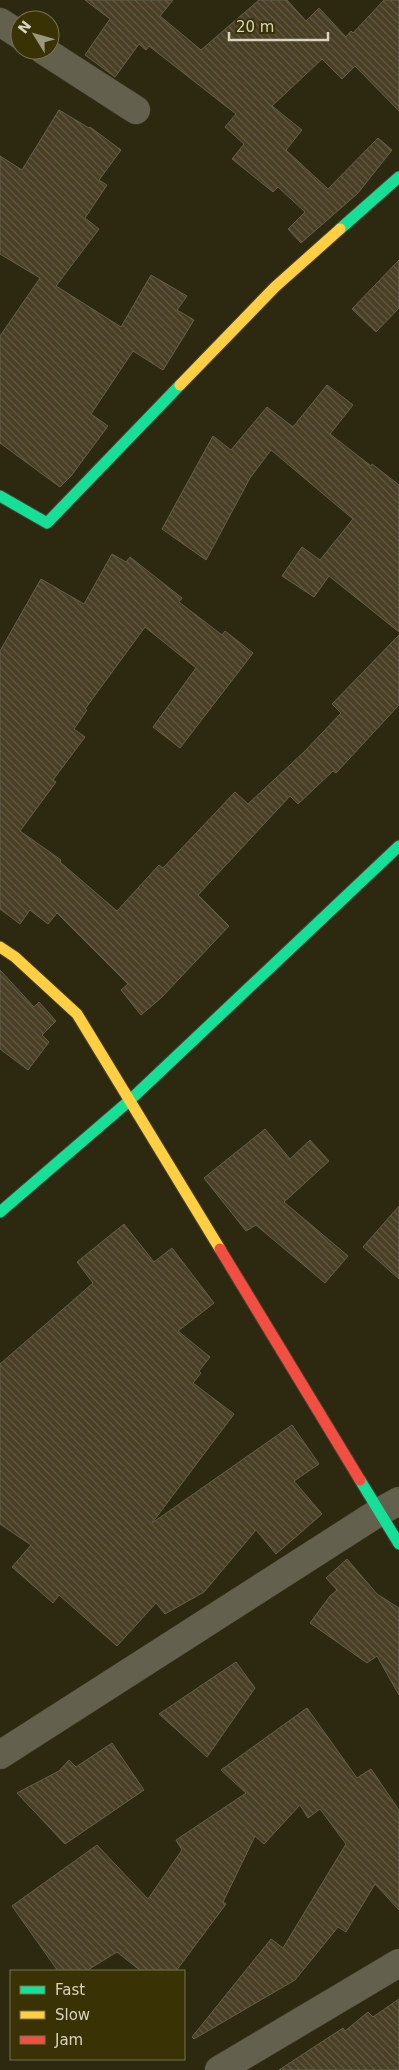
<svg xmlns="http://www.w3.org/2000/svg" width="399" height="2070" font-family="'DejaVu Sans',sans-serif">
<defs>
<pattern id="building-back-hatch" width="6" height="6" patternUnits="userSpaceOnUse" patternTransform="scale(1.25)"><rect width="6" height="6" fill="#483f25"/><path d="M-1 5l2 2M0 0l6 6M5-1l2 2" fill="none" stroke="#625a43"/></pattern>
</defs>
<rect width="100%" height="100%" fill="#2d2910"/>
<path fill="url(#building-back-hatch)" stroke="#665f4c" d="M85,0H173L160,16L201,50L259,0H287L306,21L319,8L346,37L351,31L353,33L384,0H399V111L355,66L342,79L322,59L272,106L302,130L286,150L328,189L378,138L392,150L358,193L301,243L288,229L305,212L278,187L273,192L232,159L244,144L225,127L236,114L149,46L146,50L139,44L115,77L85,55L110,19Z
M59,110L89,128L90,127L121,150L99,180L107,185L85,218L99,229L56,286L121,327L151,275L187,296L177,310L194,320L163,370L133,351L91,414L108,426L71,476L60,487L0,443V336L40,278L0,254V156L22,170Z
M399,260V308L376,332L352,309Z
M327,385L353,405L330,434L371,466L372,464L399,485V632L329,576L314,597L282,576L302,547L320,560L353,519L271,450L250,478L206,560L162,529L213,436L231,450L267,407L293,427Z
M112,554L126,562L130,557L182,598L179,602L222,635L225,631L253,653L180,748L153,727L196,668L145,627L85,709L87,710L74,729L85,737L53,780L56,782L20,831L61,860L60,862L117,911L159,865L163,868L235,792L248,804L305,751L341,713L332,704L399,635V705L336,773L333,771L298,804L290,796L198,895L229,926L161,998L141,1015L121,990L128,984L57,913L48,924L30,910L20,924L0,909V651L41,579L84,604Z
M0,970L34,1007L39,1002L56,1021L42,1035L49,1042L28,1070L0,1049Z
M265,1129L290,1159L310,1140L329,1161L284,1202L348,1256L325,1283L256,1225L246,1231L204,1178Z
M399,1206V1279L363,1247Z
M124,1224L154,1262L172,1248L214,1303L178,1331L210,1357L199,1371L201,1373L193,1383L234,1414L152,1523L292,1425L319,1464L294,1481L322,1514L276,1554L256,1530L204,1592L165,1614L156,1603L117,1646L59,1595L53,1603L12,1567L31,1545L0,1524V1364L93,1283L77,1262Z
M347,1559L377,1594L399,1608V1695L377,1656L367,1663L310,1623L330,1596L337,1590L326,1578Z
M236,1662L255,1688L207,1757L159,1714Z
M307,1708L357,1778L371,1769L399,1810V1910L375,1884L346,1932L338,1927L295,1980L194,2039L192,2037L271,1939L283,1948L346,1844L320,1809L308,1818L300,1805L264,1844L255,1836L223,1902L226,1904L176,1971H141L117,1952L86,1971H58L12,1906L97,1845L148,1899L182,1850L176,1840L246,1793L221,1770Z
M112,1743L144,1790L65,1844L17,1793L59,1771L69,1760L76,1767Z
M399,1999V2070H279L343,2028L345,2031L368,2012L373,2017Z"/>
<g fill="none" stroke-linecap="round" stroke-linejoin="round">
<defs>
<path id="street" d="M0,22L20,35
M43,50L136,110
M0,1755L379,1512L399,1501
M219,2070L399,1963"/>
<path id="fast" d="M340,229L399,177
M0,496L47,523L180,385
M0,1212L129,1101L399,846
M360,1480L399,1544"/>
<path id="slow" d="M180,385L275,287L340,229
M0,947L15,957L77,1014L220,1249"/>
<path id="jam" d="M220,1249L360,1480"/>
</defs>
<use href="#street" stroke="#454230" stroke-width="29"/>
<use href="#fast" stroke="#454230" stroke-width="13"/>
<use href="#slow" stroke="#454230" stroke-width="13"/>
<use href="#jam" stroke="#454230" stroke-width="13"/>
<use href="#street" stroke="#63604e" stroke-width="28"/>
<use href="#fast" stroke="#16e098" stroke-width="11"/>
<use href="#slow" stroke="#ffcf43" stroke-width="11"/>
<use href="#jam" stroke="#f24e42" stroke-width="11"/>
</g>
<rect x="10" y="1970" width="175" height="90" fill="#393204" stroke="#79734e"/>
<rect x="20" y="1986" width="25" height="8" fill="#16e098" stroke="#79734e"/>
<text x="55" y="1995" font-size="15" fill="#d8d4bd">Fast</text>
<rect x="20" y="2011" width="25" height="8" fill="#ffcf43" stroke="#79734e"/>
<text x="55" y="2020" font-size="15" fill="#d8d4bd">Slow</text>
<rect x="20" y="2036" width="25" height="8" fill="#f24e42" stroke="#79734e"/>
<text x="55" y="2045" font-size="15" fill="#d8d4bd">Jam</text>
<g transform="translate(35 35) rotate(307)"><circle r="24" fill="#393204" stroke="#79734e"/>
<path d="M0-4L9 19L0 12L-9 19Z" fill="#9c9880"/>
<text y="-8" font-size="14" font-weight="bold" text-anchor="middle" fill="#d8d4bd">N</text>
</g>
<path d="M229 32v8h99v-8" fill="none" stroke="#d8d4bd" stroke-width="2.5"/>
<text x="236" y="32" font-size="15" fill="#d8d4bd" stroke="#393204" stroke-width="4" paint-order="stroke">20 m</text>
</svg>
